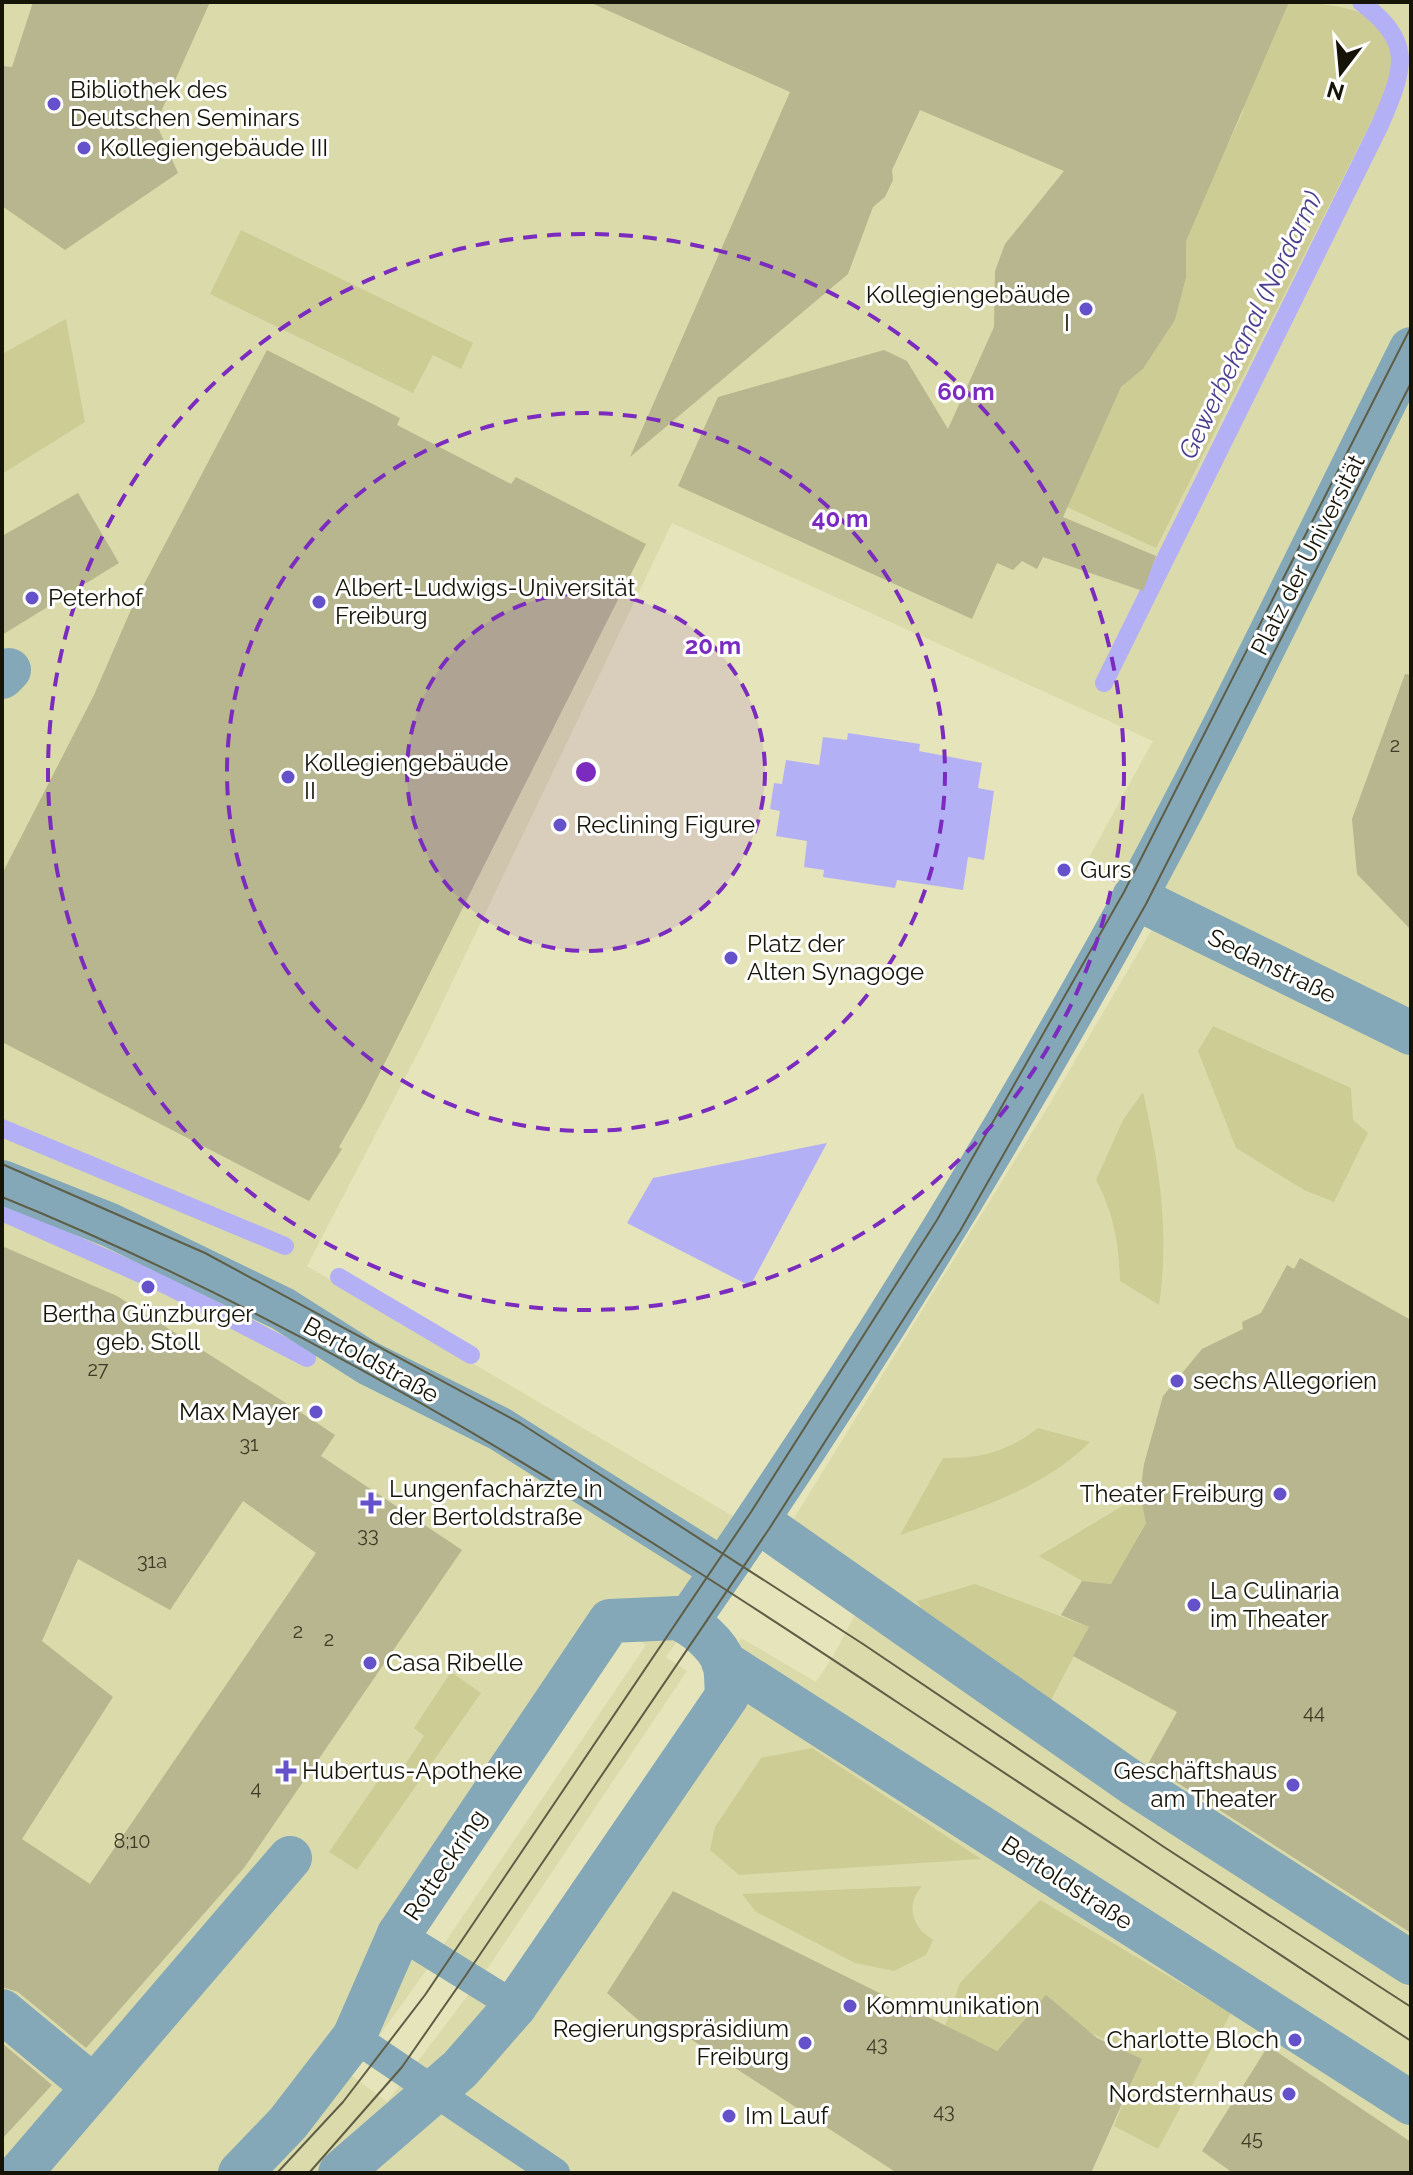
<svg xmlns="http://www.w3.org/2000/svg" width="1413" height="2175" font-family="Raleway,sans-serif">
<rect width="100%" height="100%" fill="#e6e4bb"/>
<path fill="#dbdaaa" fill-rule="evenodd" d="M2,2H1411V2173H2ZM672,523L1153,741L1087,861L1168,902L1049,1105L780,1541L855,1615L832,1658L816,1682L741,1638L714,1688L504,1996L481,1978L687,1671L666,1657L755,1529L307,1266L424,1041ZM623,1630L646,1645L440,1950L415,1933ZM440,1951L481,1978L387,2102L351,2075Z"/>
<path fill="#cecc95" d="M1261,2C1314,2 1409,0 1395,75L1156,548L1067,507L1121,387L1143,369L1175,320L1186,278L1184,236L1243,112Z
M241,230L473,343L461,369L433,355L413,393L210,294Z
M66,319L85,422L2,474V354Z
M1213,1026L1351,1088L1353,1120L1368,1133L1334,1202L1304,1190L1236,1148L1198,1051Z
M1143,1092C1159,1163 1170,1232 1159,1305L1120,1281C1119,1244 1114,1214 1096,1180L1123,1120Z
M1038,1428L1090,1442C1037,1494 968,1511 900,1535L943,1458C980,1459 1009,1451 1038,1428Z
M1150,1485L1149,1517L1111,1584L1082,1581L1039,1556L1129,1502Z
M975,1584L1089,1627L1049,1704L923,1611L917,1601Z
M451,1672L481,1693L357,1870L329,1852L391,1762L402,1769L424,1736L414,1728Z
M812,1748L981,1859L739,1875L710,1850L715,1827L761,1758Z
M922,1886C905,1906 912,1927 933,1940L926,1955L894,1971L855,1963L756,1912L742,1894Z
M1040,1900L1231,2013L1158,2149L1114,2126L1138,2068V2058L1079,2026L1049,1998L1037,2005L971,2080L937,2049L960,1983Z"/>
<path fill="#b4b0f6" d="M848,733L920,744L919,751L982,763L978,788L994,791L984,860L968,857L963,890L897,880L895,888L823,877L824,870L804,867L807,841L776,836L780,811L770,809L774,783L782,784L786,760L819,765L823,737L847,740Z
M827,1143L750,1286L627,1223L653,1178Z"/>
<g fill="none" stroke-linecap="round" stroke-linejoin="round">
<path stroke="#b4b0f6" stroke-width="18" d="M1104,683L1380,125C1406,65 1413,42 1361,2
M2,1128L285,1246
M2,1212L168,1286L307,1358
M339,1277L471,1355"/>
</g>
<path fill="#b7b68e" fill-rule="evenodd" d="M33,2H210L156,123L178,173L65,250L2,206V66L12,67Z
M589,2H1289L1186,241V278L1175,320L1143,369L1121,387L1063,517L1156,556L1143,591L1043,557L1037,569L1022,561L1013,570L997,563L972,619L678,486L718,397L884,350L907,361L948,429L994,327L995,271L1005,244L1064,171L920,110L892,170L893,180L885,197L873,207L848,274L630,457L790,92Z
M267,350L400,418L397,425L511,484L516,477L646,544L365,1102L339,1147L342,1149L309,1201L2,1042V874L94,695L133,605Z
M78,493L119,563L2,635V536Z
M1405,674L1411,675V930L1357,874L1352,819Z
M2,1246L117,1296L311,1419L335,1435L321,1456L462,1550L244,1868L86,2048L18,1992L2,1987ZM243,1501L316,1553L90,1884L22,1839L113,1697L42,1641L78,1559L170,1610Z
M1300,1258L1411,1320V1933L1148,1764L1177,1712L1073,1656L1089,1627L1061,1615L1082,1581L1111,1584L1146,1523L1140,1493L1144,1464L1163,1396L1202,1349L1243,1329L1242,1322L1261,1313L1287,1265L1294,1269Z
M673,1891L997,2051L1046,1995L1097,2038L1142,2059L1091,2173H897L669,2025L657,2036L607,1993Z
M2,2043L52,2085L2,2139Z
M1268,2046L1411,2142V2173H1233L1202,2151Z"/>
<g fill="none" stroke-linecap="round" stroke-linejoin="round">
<path stroke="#84a8b7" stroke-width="30" d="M399,1934L515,2006
M354,2037L555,2173"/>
<path stroke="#84a8b7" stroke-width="44" d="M2,677L9,670
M1134,897L1411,1033
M2,1182L110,1225L283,1309L368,1363L500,1429L723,1570
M758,1521L1134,1784L1411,1963
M687,1622C839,1404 979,1179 1108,947C1216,752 1311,549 1411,349
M723,1662L1411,2103
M399,1934L610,1621L677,1618C695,1625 718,1645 724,1663C727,1673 726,1686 727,1696L515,2006
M2,2011L94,2087
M20,2173L290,1858"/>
<path stroke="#84a8b7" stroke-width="44" d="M240,2173L288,2123L354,2037L399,1934
M340,2173L460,2069L515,2006"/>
<path stroke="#5e5d46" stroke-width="2" d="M2,1164L205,1253L520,1423L863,1644L1164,1847L1411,2007
M2,1197C323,1327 612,1513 900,1704C1070,1816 1241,1927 1411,2041
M277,2173L343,2102L425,1995L751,1512L937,1220L1124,892L1411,327
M309,2173L402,2067L466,1975L769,1529L960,1231L1146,904L1411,383"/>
</g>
<circle cx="586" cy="772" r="179" fill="#7b2cbf" fill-opacity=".12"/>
<g fill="none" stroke="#7b2cbf" stroke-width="4" stroke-dasharray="14 10">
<circle cx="586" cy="772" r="179"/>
<circle cx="586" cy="772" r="359"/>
<circle cx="586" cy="772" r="538"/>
</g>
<g fill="#6551ca" stroke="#fff" stroke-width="3">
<circle cx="54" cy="104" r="8"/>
<circle cx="84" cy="148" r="8"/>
<circle cx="1086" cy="309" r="8"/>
<circle cx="32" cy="598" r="8"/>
<circle cx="319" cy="602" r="8"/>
<circle cx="288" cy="777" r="8"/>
<circle cx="560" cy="825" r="8"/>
<circle cx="1064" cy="870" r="8"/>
<circle cx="731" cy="958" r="8"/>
<circle cx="148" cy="1287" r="8"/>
<circle cx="1177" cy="1381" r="8"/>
<circle cx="316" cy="1412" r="8"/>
<circle cx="1280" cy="1494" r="8"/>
<path d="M367 1491h8v8h8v8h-8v8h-8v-8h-8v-8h8z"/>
<circle cx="1194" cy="1605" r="8"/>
<circle cx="370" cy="1663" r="8"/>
<path d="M282 1759h8v8h8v8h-8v8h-8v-8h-8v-8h8z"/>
<circle cx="1293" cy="1785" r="8"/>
<circle cx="850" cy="2006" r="8"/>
<circle cx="1295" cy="2040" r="8"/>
<circle cx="805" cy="2043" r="8"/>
<circle cx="1289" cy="2094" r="8"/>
<circle cx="729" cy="2116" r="8"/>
</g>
<g text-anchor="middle" stroke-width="6" stroke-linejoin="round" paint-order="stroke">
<g font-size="20" fill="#3e3c28">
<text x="1395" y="752">2</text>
<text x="98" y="1376">27</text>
<text x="249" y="1451">31</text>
<text x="368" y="1542">33</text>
<text x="152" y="1568">31a</text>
<text x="298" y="1638">2</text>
<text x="329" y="1646">2</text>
<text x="1314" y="1719">44</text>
<text x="256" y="1795">4</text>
<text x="132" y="1848">8;10</text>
<text x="877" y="2051">43</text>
<text x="944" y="2118">43</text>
<text x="1252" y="2145">45</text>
</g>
<g font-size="24" fill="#151406" stroke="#fff" text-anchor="start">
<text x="70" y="98">Bibliothek des<tspan x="70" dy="28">Deutschen Seminars</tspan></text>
<text x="100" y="156">Kollegiengebäude III</text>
<text x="1070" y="303" text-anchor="end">Kollegiengebäude<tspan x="1070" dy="28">I</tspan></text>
<text x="335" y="596">Albert-Ludwigs-Universität<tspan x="335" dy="28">Freiburg</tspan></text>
<text x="48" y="606">Peterhof</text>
<text x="304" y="771">Kollegiengebäude<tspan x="304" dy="28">II</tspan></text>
<text x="576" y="833">Reclining Figure</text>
<text x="1080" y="878">Gurs</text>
<text x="747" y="952">Platz der<tspan x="747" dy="28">Alten Synagoge</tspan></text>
<text x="148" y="1322" text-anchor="middle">Bertha Günzburger<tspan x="148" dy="28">geb. Stoll</tspan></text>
<text x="1193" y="1389">sechs Allegorien</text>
<text x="300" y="1420" text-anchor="end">Max Mayer</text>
<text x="389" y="1497">Lungenfachärzte in<tspan x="389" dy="28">der Bertoldstraße</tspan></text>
<text x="1264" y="1502" text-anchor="end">Theater Freiburg</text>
<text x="1210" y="1599">La Culinaria<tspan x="1210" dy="28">im Theater</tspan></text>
<text x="386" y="1671">Casa Ribelle</text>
<text x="302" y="1779">Hubertus-Apotheke</text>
<text x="1277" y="1779" text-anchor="end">Geschäftshaus<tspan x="1277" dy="28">am Theater</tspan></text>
<text x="866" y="2014">Kommunikation</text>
<text x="789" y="2037" text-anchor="end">Regierungspräsidium<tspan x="789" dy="28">Freiburg</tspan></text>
<text x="1279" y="2048" text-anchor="end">Charlotte Bloch</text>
<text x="1273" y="2102" text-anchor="end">Nordsternhaus</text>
<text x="745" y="2124">Im Lauf</text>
</g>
<g font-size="24" fill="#151406" stroke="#fff">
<text transform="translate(1308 555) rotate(-63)" y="8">Platz der Universität</text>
<text transform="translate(1272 966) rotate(26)" y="8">Sedanstraße</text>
<text transform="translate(371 1360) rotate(29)" y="8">Bertoldstraße</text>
<text transform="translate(445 1865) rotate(-56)" y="8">Rotteckring</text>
<text transform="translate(1067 1883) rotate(33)" y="8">Bertoldstraße</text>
</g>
<g font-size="26" font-style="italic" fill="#4a3f8f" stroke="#fff">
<text transform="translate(1250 325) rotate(-64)" y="9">Gewerbekanal (Nordarm)</text>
</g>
</g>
<circle cx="586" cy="772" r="12" fill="#7b2cbf" stroke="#fff" stroke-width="4"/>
<g font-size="24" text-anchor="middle" font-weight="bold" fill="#7b2cbf" stroke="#fff" stroke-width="6" stroke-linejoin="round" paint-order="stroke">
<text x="966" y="400">60 m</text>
<text x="840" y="527">40 m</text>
<text x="713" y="654">20 m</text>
</g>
<rect width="1413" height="2175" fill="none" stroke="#151406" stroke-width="8"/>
<g transform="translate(1341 72) rotate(196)" stroke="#ffffff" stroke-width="6" paint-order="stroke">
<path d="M0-6L14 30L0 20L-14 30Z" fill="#151406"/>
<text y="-12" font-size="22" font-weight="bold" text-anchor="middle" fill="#151406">N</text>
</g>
</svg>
